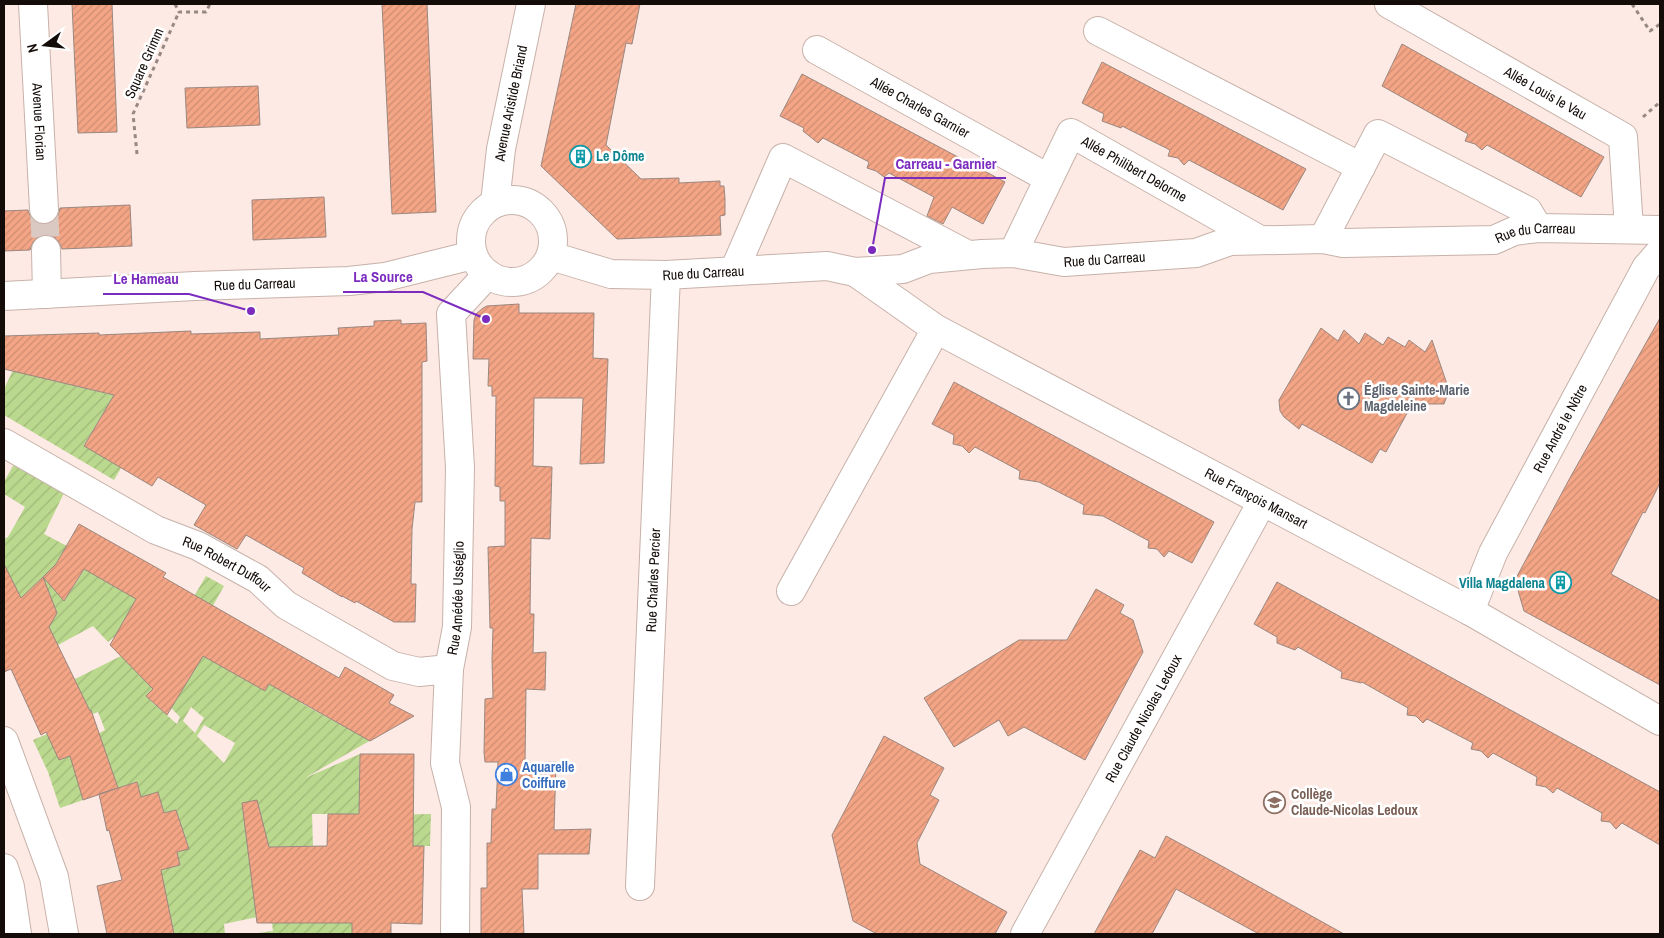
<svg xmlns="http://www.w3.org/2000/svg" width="1664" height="938" font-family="'Archivo Narrow',sans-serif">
<defs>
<pattern id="garden-furrows" width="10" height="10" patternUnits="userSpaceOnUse" patternTransform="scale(1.25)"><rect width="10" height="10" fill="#bad88e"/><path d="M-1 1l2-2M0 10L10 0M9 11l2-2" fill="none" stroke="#9fb879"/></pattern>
<pattern id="building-hatch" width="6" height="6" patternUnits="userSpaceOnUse" patternTransform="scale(1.25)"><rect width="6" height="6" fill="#f3a586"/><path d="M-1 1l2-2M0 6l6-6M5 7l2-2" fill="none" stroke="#cf8d72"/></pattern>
</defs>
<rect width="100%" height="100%" fill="#fdeae4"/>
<path fill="url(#garden-furrows)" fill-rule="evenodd" d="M14,368L46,379L113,395V376L125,425L104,412L84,445L121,468L114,480L4,415V386L5,387Z
M14,464L64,493L44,534L67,546L56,564L44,576L65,600L85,568L137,598L202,655L265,691L271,680L303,699L301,703L332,720L378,736L305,778L360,754L359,782L367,814H312L313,846L266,847L264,828L246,833L262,916L224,924L225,934H168L174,933L160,870L180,865L177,852L189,848L176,810L164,813L158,792L141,797L136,782L118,788L113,775L79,786L83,800L60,808L48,772L33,740L47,734L60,760C77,752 88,738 105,730L98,712L93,714L91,710L86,712L43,695L121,656L123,646L114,637L108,642L93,626L58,645L38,614L4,631V539L8,537L25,507L4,494V482ZM145,681L180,717L177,724L153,703L146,696L153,689ZM191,707L204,718L195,733L183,721ZM204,725L235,743L224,763L197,736Z
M206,576L224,586L203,623L176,627Z
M431,814L430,846H378V815Z
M272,923H352V934H250L273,931Z"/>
<path fill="url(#building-hatch)" stroke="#9b877f" d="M72,4H112L117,132L78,133Z
M382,4H427L436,212L392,214Z
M576,4H640L632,44L626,43L606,145L641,179L679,178V183L720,181V186H724L725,199V215L720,216L721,235L617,239L541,166Z
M1402,44L1604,157L1581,197L1487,145L1482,150L1475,144L1465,141L1468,134L1382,86Z
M1102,62L1306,169L1283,210L1189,160L1184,165L1178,158L1168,156L1170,150L1122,126L1121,128L1102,121L1104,114L1082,103Z
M802,74L1005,182L983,224L952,207L943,224L927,216L934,197L889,173L884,177L876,171L867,168L869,162L823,138L818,143L803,131L804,128L780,116Z
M258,86L260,125L187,128L185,88Z
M324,197L326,237L253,240L252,200Z
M130,205L132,246L62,249L59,242L54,237L45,234L38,237L33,242L30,250L4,251V211L28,210L31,218L37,223L44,225L53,222L58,216L60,208Z
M519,304V313H594L593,358L608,359L604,463L580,464L583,398H534L533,466L552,467L550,539L531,538L530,614H534L533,653L546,652L545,690L526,689L525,763L556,762L554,830L591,829L589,854H538V889H522L524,934H481V888H487V843H491L492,809H496L498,762H485L484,752L485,699L493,698L492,659L493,628H490L488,547L505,546V501H500V487L495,486L496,396H492V386H488L489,359H473L474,320L476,314L483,308L487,306Z
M1660,318V483L1645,513L1643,512L1611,574L1660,601V685L1524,611L1515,580L1571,476Z
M401,320V324L426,323L427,361L422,362V502H415L412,529L411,584H416L415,622H394L356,601L355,603L342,596V597L302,573L304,568L246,535L237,549L194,525L206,505L158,477L152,486L84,446L114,395L4,369V336L99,333V335L191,331V334L260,332V339L339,335L338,328L374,326V321Z
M1321,328L1338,341L1344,330L1359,344L1365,333L1383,345L1388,337L1405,347L1409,340L1425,352L1432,340L1449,390L1444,404H1412L1386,452L1380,449L1372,463L1302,424L1299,429L1284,417L1280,411L1279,400Z
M954,382L1214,522L1192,563L1169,551L1164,557L1157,549L1148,548L1149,541L1103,516L1083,514L1084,505L1039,482L1019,479L1020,471L975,447L969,453L962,446L953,444L954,435L932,424Z
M79,524L166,573L163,577L339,678L345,667L394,695L389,703L414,716L370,741L269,684L265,691L203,656L167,715L146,696L153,689L110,645L136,599L84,569L64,601L43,577L56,564Z
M4,564L21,598L43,577L57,613L49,627L90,711L91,710L118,788L83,800L70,756L59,760L46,732L41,735L11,669L4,672Z
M1277,582L1660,792V845L1622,823L1616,829L1610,822L1601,821L1602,813L1557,788L1553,793L1546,787L1536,785L1537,777L1493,753L1488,758L1481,751L1471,749L1473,743L1427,719L1423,723L1416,716L1407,715L1408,708L1362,682L1361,683L1341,678L1342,672L1298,647L1295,650L1277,643V637L1254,624Z
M1096,589L1124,605L1120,613L1133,620L1143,652L1085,760L1024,727L1008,736L999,720L954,747L924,698L1019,640H1067Z
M884,736L944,768L930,795L939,800L917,843L920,864L1007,912L995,934H877L853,921L832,835Z
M360,754H414L413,846H424L422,924L391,923V934H352V923H257L242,803L257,800L269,847L327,846L328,814H359Z
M137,782L141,797L158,792L164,813L176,810L189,849L177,852L180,865L161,870L174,934H107L97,886L122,880L109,830L107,831L99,794Z
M1166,836L1218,864L1344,934H1259L1176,889L1152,934H1094L1140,850L1155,858Z"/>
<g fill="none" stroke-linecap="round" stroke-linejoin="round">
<path stroke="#dac9c3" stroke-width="28" stroke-dasharray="28 14" stroke-linecap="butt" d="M44,209L46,250"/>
<defs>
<g id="minor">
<path id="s1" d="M33,4L44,209"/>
<path id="s2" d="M1389,4L1623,137L1629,229"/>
<path d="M1098,31L1361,167"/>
<path id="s3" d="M817,50L1048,178"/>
<circle cx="512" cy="241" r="41"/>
<path id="s4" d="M495,203L501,149L531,4"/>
<path d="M1323,239L1378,134L1528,211L1538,228"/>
<path d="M46,250L47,294"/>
<path id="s5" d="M1013,253L1071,133L1260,240"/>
<path id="s6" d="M551,256L611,274L666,275L827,266L855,272L903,269L929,259L982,254L1013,253L1064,262L1196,253L1230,241L1323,239L1343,243L1494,240L1514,231L1538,228L1660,230"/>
<path d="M734,271L783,158L966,254"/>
<path id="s7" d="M855,272L936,329L1470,611L1660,721"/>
<path id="s8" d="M4,296L195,286L349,281L385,277L473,255"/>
<path id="s9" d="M4,443L156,530L198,546L258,579L286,605L393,666L419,672L449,669"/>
<path d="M791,591L936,329"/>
<path id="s10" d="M1470,611L1493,553L1646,268L1660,252"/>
<path d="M4,741L54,877L64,934"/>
<path d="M4,868L10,887L17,934"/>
<path id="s11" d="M640,886L666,275"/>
<path id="s12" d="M455,934L456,807L445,763L449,669L457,627L460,468L451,314L488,274"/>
<path id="s13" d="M1025,934L1262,502"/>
</g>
</defs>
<use href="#minor" stroke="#c7b2aa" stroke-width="30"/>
<path stroke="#968883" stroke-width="3" stroke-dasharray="4 4" stroke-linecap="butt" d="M175,4L179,12H206L210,4
M1632,4L1650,31L1660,24
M1643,117L1660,102
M137,154L133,114L179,12"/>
<use href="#minor" stroke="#fff" stroke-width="28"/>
</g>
<defs>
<symbol id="building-ring" viewBox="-11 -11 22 22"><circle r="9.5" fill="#fff" stroke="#0f9aa8" stroke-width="1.5"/><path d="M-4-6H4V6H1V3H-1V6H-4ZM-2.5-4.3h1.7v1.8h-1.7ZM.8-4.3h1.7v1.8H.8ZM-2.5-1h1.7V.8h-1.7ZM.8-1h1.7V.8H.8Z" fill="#0f9aa8"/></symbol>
<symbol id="church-ring" viewBox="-11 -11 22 22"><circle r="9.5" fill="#fff" stroke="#6b7280" stroke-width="1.5"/><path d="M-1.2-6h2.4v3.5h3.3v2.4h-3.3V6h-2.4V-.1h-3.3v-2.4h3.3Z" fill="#6b7280"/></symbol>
<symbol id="shop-ring" viewBox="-11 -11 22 22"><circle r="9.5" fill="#fff" stroke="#3f7fe0" stroke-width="1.5"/><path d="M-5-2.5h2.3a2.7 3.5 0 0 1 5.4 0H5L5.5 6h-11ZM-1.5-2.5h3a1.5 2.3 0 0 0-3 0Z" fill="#3f7fe0"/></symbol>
<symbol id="school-ring" viewBox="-11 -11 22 22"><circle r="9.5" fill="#fff" stroke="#8d6e63" stroke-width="1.5"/><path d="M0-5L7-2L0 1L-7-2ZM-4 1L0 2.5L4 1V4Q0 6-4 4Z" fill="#8d6e63"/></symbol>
</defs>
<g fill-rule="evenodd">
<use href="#building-ring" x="568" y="144" width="25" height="25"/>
<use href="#church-ring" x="1336" y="386" width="25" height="25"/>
<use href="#building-ring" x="1548" y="570" width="25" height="25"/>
<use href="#shop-ring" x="494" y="762" width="25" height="25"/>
<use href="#school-ring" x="1262" y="790" width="25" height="25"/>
</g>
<g text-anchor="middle" stroke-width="5" stroke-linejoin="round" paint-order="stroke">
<g font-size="14" fill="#130c09" stroke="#fff">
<text transform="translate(144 63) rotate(-66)" y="5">Square Grimm</text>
<text dy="5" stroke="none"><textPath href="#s2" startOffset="180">Allée Louis le Vau</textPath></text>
<text dy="5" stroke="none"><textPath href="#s4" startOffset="101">Avenue Aristide Briand</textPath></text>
<text dy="5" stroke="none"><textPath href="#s3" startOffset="118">Allée Charles Garnier</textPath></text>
<text dy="5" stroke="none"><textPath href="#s1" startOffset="118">Avenue Florian</textPath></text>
<text dy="5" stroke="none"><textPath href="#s5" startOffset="206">Allée Philibert Delorme</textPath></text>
<text dy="5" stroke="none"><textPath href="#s6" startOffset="995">Rue du Carreau</textPath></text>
<text dy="5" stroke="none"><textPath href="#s6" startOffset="560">Rue du Carreau</textPath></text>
<text dy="5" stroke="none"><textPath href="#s6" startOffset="155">Rue du Carreau</textPath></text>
<text dy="5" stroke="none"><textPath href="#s8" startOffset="251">Rue du Carreau</textPath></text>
<text dy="5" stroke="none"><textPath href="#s10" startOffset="204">Rue André le Nôtre</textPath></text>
<text dy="5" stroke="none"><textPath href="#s7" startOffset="461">Rue François Mansart</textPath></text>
<text dy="5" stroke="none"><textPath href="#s9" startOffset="254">Rue Robert Duffour</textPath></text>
<text dy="5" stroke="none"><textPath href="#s11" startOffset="306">Rue Charles Percier</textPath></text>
<text dy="5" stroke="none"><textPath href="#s12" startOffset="338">Rue Amédée Usséglio</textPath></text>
<text dy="5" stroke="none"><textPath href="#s13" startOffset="246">Rue Claude Nicolas Ledoux</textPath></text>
</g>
<g font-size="14" font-weight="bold" fill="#0d838f" stroke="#fff" text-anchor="start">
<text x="596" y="161">Le Dôme</text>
<text x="1545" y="588" text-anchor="end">Villa Magdalena</text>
</g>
<g font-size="14" font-weight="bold" fill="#5b616d" stroke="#fff" text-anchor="start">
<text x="1364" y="395">Église Sainte-Marie<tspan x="1364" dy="16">Magdeleine</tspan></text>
</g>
<g font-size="14" font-weight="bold" fill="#366cbe" stroke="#fff" text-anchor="start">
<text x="522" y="772">Aquarelle<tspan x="522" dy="16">Coiffure</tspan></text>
</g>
<g font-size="14" font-weight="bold" fill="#785e54" stroke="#fff" text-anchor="start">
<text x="1291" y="799">Collège<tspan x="1291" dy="16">Claude-Nicolas Ledoux</tspan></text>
</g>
</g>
<path fill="none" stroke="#7b2cbf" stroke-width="2" d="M872 250L885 178H1006M486 319L423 292H343M251 311L189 294H103"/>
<g fill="#7b2cbf" stroke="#fff" stroke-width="2">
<circle cx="872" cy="250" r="5"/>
<circle cx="486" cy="319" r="5"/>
<circle cx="251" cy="311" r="5"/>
</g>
<g font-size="15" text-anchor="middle" font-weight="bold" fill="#7b2cbf" stroke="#fff" stroke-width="5" stroke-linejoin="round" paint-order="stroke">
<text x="946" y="169">Carreau - Garnier</text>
<text x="383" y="282">La Source</text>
<text x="146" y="284">Le Hameau</text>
</g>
<rect width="1664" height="938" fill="none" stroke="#130c09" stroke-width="10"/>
<g transform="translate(45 45) rotate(255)" stroke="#ffffff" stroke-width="4" paint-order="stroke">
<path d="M0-4L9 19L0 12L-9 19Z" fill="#130c09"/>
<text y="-8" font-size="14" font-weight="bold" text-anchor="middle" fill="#130c09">N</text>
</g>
</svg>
